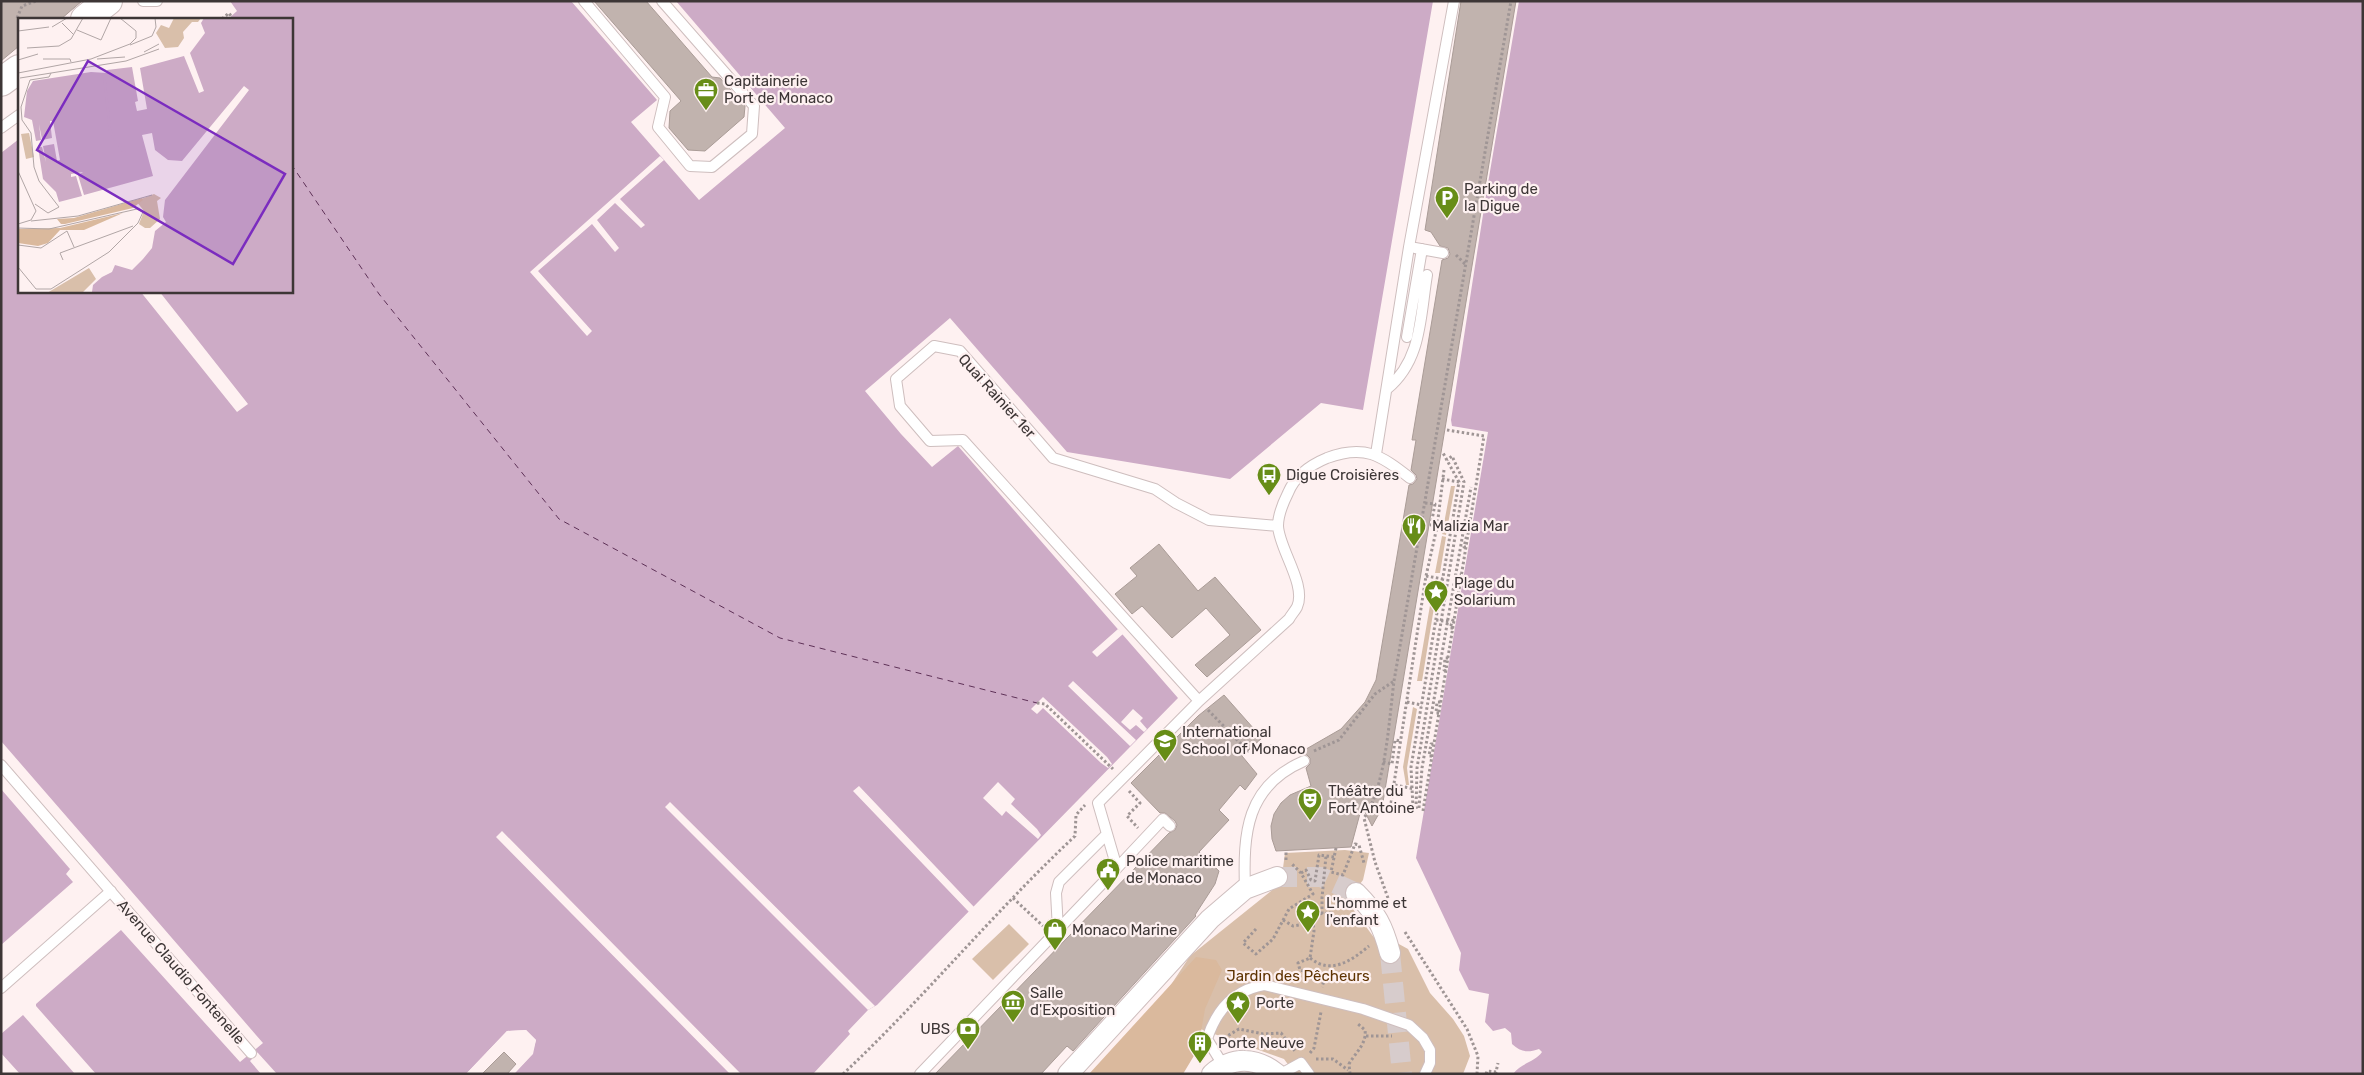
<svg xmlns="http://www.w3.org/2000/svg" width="2364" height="1075" font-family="Rubik,sans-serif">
<rect width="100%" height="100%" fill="#fef1f1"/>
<path fill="#d9bfaa" d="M1451,486H1455L1446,535L1442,534Z
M1442,536L1446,537L1440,573H1435Z
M1434,582L1438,583L1422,681H1417Z
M1413,707L1417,709L1407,768L1409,785H1406L1403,767Z
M1345,850L1369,853L1363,880L1347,901L1381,947L1397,943L1408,949L1430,993L1453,1019L1464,1036L1470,1056L1463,1074H1295L1284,1059L1153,1012L1190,956L1281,883L1285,853Z
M1009,924L1029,944L993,980L972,959Z"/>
<path fill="#dab99d" d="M1196,957L1216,960L1222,970L1205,1009L1198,1049L1183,1074H1089Z"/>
<path fill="#cdabc6" d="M230,1H571L657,100L631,122L699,200L785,128L676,1H1433L1363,410L1321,403L1230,479L1067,452L950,318L865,391L901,434L932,467L958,446L1178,698L877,1005L868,1010L848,1031L850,1034L813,1074H514L533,1054L536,1040L526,1030L507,1031L466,1074H96L36,1006V1004L121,930L240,1062L263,1043L1,741V153L19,139V291H291V19H228L237,11Z
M1519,1H2363V1074H1513C1521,1063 1535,1062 1542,1052L1539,1049C1527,1053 1521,1052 1512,1044L1511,1033L1505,1028L1493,1031L1485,1022L1489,994L1469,990L1459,970L1461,953L1416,858L1488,432L1452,426L1451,420L1487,189Z
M1,789L70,869L66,874L73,882L1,945Z
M23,1015L75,1074H20L1,1053V1034Z"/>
<path fill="#fef1f1" d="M660,156L664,160L620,199L645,225L641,228L615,203L597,220L619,248L615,252L592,224L538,271L592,331L587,336L530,272Z
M140,291H159L248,404L237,412Z
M1118,629L1123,634L1097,657L1092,652Z
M1073,681L1136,740L1130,746L1068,686Z
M1043,697L1107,757L1112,764L1108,768L1101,763L1043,708L1037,714L1031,709Z
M1133,709L1143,718L1140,721L1147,729L1144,732L1136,725L1130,730L1121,722Z
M998,782L1015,799L1011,804L1037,829L1041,835L1038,839L1006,811L1002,816L983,798Z
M859,786L974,907L969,912L853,791Z
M670,802L875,1006L868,1010L665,807Z
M502,831L741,1074H730L496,837Z
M526,1030L536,1040L532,1054L514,1074H511L530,1052L534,1040L525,1033H509L469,1074H466L507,1031Z
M254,1050L258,1053L277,1074H261L250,1061L252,1059L249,1055Z"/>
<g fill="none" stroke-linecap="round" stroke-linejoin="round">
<path stroke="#5e3157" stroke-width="1" stroke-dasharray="6 5" stroke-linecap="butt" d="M291,164L379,294L559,519L780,638L1037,703"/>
</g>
<path fill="#c1b3ae" stroke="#aa9c97" d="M1,1H82L61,19H19V46L1,61Z
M594,1H646L712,77L720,78L745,106L744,117L705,151L688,150L669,128L670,111L681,101Z
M1461,1H1516L1382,808L1372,826L1362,806L1351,847L1276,851L1272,839L1271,826L1274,814L1281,803L1290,795L1311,786L1306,768L1310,764V758L1307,755H1302L1301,752L1341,729L1365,702L1376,680L1409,485L1413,484L1417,479L1416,475L1411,470L1416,440H1412L1442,260L1448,258L1450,254L1448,248L1440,246L1431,232L1425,230Z
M1159,544L1198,591L1215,577L1261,630L1207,677L1195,665L1230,635L1206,608L1172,638L1142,606L1132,614L1115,594L1137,576L1130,568Z
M1224,695L1262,738L1242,756L1257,774L1245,790L1240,785L1219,810L1229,820L1199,852L1219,871L1215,884L1195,915L1196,916L1073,1051L1067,1046L1041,1074H935L1169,833L1175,830L1177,825L1175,821L1165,813H1160L1131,783L1198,716Z
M504,1052L516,1064L507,1074H482Z"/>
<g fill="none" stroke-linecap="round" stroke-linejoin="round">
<path stroke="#d7cccc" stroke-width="20" stroke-dasharray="20 10" stroke-linecap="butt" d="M1277,877H1321L1356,893
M1390,953L1402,1074"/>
<defs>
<path id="service" d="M143,1H157
M584,1L665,97L658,127L690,166L712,167L752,134L754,106L662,1
M1,128L19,115
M1415,248L1443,253
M1407,337L1422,249
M1387,389C1422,360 1420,317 1427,275
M1376,454L1409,247L1454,1
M1199,701L963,440L930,441L900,406L896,379L934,346L960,351L1053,458L1155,489L1176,503L1209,520L1278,526
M1,765L251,1053
M1117,868L1163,819L1170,826
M1245,889C1243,833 1246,786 1304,761
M1058,930L1056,893L1059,882L1106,835
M1,988L111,891
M1223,1065L1207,1039C1216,1011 1234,990 1264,985L1363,1009L1409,1025L1423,1038L1430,1050V1063L1425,1074
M920,1074L1117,868L1098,803L1199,701L1289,619C1291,615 1295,611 1297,607C1307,585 1279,549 1278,526C1278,514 1283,503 1288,493C1295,476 1310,465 1327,458C1364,444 1381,455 1410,478
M1281,1074L1301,1063L1309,1074"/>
<path id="minor" d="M1356,893C1376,913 1383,926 1390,953
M1068,1074L1210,919L1245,889L1277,877
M1212,1074C1233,1056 1256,1057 1277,1074"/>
<path id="secondary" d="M85,19L108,1
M1,82L19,69"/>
</defs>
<use href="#service" stroke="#cebebe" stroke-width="12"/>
<use href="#minor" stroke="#cebebe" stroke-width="22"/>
<use href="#secondary" stroke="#cebebe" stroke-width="30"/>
<path stroke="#9f9595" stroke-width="3" stroke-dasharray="2.5 2.5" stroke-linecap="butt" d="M17,18L22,6L36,1
M222,19L229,13L233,19
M1456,255L1466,265
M1442,479L1459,482
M1425,503L1435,504L1431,525L1437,527
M1466,547H1464L1467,534
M1426,576L1443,579
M1460,587L1457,586L1459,575H1461
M1436,620L1451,622
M1453,628H1450L1454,617
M1446,671L1444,670L1445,658H1448
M1407,702L1422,705
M1037,703L1045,704L1113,769
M1208,710L1248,751C1263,747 1279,742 1293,751
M1439,713H1436L1437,702H1441
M1314,751L1339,740L1375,694L1394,681
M1432,756H1429L1431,744H1434
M1383,762L1392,764L1395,740L1400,741
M1395,785L1414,789
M1129,791L1140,803L1127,816L1138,828
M1391,803L1426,576L1437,527L1444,470
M1413,808L1411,767L1459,482L1443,453
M1419,808L1422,768L1471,487
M1416,809L1417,768L1464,482L1452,456L1447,460
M1423,811L1484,436L1447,430
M1336,848L1331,872L1343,875L1355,844L1359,845L1364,863
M1286,860V850
M1301,873L1306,870L1311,880L1315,881L1319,855L1334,857
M1013,898L1043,926
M1388,898L1375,862L1364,818C1386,786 1389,720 1394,681L1511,1
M1316,907L1317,914L1331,913V909
M1322,914V898L1326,856
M1283,920L1293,926L1299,925L1305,917L1312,915L1314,931L1310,958L1298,963L1300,970L1325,977L1322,987
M1348,923L1357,924
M1256,929L1243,943L1256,954L1273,939L1289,909L1313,894L1301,873L1291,863
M1405,932L1467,1029L1478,1056L1477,1074
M1310,958C1331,975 1351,961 1369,946
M1366,1036H1392
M1224,1038L1239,1029L1263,1034L1281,1033L1295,1051
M1310,1053L1314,1048L1321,1012
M1316,1059H1333L1348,1070
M843,1074C924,998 994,912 1075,836L1076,815L1085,805
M1350,1074L1349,1064C1355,1053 1367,1044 1365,1030L1358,1024
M1486,1074L1487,1071L1496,1072L1498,1063"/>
<use href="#service" stroke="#fff" stroke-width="10"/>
<use href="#minor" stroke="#fff" stroke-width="20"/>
<use href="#secondary" stroke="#fff" stroke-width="28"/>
</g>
<defs>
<symbol id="office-pin" viewBox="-11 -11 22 30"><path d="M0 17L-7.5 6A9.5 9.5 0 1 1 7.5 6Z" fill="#678d17" stroke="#fef1f1"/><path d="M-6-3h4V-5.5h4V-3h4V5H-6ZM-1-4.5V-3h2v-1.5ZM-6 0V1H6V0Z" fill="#fff"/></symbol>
<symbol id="parking-pin" viewBox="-11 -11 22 30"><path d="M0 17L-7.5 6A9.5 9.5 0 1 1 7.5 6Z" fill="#678d17" stroke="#fef1f1"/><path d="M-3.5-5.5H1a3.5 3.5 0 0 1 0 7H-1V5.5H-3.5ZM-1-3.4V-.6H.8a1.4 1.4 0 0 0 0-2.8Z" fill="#fff"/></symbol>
<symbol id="bus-pin" viewBox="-11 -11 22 30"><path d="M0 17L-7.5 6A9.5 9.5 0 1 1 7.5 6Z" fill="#678d17" stroke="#fef1f1"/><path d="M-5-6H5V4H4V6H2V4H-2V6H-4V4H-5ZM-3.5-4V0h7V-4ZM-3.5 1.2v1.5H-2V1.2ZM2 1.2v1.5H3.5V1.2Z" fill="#fff"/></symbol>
<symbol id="restaurant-pin" viewBox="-11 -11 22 30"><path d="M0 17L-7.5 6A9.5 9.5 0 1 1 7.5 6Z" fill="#678d17" stroke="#fef1f1"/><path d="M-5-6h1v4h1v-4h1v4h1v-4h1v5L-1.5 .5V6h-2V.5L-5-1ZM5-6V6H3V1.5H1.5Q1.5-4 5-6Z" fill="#fff"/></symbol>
<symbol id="sight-pin" viewBox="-11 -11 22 30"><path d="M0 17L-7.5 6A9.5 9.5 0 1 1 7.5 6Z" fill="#678d17" stroke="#fef1f1"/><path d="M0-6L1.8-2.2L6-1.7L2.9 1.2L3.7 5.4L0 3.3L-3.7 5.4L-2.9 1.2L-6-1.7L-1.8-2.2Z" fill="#fff"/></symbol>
<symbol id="school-pin" viewBox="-11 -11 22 30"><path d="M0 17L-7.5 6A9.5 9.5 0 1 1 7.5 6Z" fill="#678d17" stroke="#fef1f1"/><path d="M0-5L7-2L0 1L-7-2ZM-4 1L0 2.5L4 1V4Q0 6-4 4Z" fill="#fff"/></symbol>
<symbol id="theatre-pin" viewBox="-11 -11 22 30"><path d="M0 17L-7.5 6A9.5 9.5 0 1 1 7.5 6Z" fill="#678d17" stroke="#fef1f1"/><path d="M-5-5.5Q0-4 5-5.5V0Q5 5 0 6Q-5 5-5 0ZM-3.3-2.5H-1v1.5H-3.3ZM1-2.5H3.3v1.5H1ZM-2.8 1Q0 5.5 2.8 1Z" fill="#fff"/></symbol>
<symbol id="civic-pin" viewBox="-11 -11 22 30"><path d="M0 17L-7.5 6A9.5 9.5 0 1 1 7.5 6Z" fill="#678d17" stroke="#fef1f1"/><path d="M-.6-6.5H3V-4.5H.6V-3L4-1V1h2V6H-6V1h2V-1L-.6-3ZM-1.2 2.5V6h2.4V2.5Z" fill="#fff"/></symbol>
<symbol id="shop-pin" viewBox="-11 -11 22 30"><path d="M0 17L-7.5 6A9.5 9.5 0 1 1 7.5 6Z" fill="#678d17" stroke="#fef1f1"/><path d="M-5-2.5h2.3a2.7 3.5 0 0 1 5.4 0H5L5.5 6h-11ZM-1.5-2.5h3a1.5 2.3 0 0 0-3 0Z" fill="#fff"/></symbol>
<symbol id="museum-pin" viewBox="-11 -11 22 30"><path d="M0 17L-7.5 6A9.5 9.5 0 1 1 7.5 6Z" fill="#678d17" stroke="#fef1f1"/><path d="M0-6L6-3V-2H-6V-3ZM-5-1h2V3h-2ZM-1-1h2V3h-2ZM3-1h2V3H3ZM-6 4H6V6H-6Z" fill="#fff"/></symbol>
<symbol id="bank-pin" viewBox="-11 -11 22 30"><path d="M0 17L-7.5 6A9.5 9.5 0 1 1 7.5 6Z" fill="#678d17" stroke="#fef1f1"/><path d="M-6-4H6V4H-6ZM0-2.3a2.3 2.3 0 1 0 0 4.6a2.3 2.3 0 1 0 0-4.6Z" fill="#fff"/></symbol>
<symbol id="building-pin" viewBox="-11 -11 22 30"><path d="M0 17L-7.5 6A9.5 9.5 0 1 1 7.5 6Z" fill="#678d17" stroke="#fef1f1"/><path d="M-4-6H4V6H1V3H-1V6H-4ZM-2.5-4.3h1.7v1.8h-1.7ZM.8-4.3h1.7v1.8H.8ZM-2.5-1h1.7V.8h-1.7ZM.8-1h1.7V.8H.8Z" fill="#fff"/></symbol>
</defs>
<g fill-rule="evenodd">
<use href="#office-pin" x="692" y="76" width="28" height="38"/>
<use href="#parking-pin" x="1433" y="184" width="28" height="38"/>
<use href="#bus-pin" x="1255" y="461" width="28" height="38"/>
<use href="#restaurant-pin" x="1400" y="512" width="28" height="38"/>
<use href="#sight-pin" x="1422" y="578" width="28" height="38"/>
<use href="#school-pin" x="1151" y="727" width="28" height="38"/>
<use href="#theatre-pin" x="1296" y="786" width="28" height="38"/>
<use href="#civic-pin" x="1094" y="856" width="28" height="38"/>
<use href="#sight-pin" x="1294" y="898" width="28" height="38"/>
<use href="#shop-pin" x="1041" y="916" width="28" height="38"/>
<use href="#museum-pin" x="999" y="988" width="28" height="38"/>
<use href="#sight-pin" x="1224" y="989" width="28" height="38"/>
<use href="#bank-pin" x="954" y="1015" width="28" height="38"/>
<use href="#building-pin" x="1186" y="1029" width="28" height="38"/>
</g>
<g text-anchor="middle" stroke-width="4.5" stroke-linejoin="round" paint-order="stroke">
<g font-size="15" fill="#3d3636" stroke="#fef1f1" text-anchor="start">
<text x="724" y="86">Capitainerie<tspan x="724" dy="17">Port de Monaco</tspan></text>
<text x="1464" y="194">Parking de<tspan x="1464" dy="17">la Digue</tspan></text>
<text x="1286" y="480">Digue Croisières</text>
<text x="1432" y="531">Malizia Mar</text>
<text x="1454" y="588">Plage du<tspan x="1454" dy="17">Solarium</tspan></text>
<text x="1182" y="737">International<tspan x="1182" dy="17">School of Monaco</tspan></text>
<text x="1328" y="796">Théâtre du<tspan x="1328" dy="17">Fort Antoine</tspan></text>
<text x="1126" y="866">Police maritime<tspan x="1126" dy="17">de Monaco</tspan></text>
<text x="1326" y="908">L'homme et<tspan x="1326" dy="17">l'enfant</tspan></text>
<text x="1072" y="935">Monaco Marine</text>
<text x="1030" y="998">Salle<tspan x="1030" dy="17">d'Exposition</tspan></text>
<text x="1256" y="1008">Porte</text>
<text x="950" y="1034" text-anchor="end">UBS</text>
<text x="1218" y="1048">Porte Neuve</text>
</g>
<g font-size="15" fill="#3d3636" stroke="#fef1f1">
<text transform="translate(997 396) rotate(48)" y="5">Quai Rainier 1er</text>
<text transform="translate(181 972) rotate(49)" y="5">Avenue Claudio Fontenelle</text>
</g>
<g font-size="15" fill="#5e3302" stroke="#fef1f1">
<text x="1298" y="981">Jardin des Pêcheurs</text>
</g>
</g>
<g transform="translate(18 18)">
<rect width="275" height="275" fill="#fef1f1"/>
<path d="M156,0H183L180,4H174L165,14L166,20L160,29L147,30L138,15L143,7L151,10ZM11,115L16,139L8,141L3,116ZM136,176L143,180L139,183L142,201L132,210H127L121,206L126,193L118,183ZM71,250L78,261L64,275H29Z" fill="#d9bfaa"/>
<path d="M124,180L125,182L115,190L47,206H43L39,201L56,200ZM105,195L66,212H42L30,225L20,228L0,225V211L42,210Z" fill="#dab99d"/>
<path d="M186,0H275V275H69L74,274L75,267L84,259L94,254L97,247L114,252L125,241L134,230L137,213L148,204L145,199L147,182L231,72L226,68L164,143L150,142L137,132L134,115L124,117L135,158L66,177L60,157L65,154L53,156V159L58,158L64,178L41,184L38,174L25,161L20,129H24L28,144L25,128L36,126L39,143L42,142L35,103H32L34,120L24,122L21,106L23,122L18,123L14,102L6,99L9,73L15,63L73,54L89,55V52L114,49L120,83L117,84L119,93L129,91L122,50L166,38L181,75L186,73L172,35L187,15L183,5Z" fill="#cdabc6"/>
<path fill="none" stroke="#cdabc6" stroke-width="2.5" d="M86,57L92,113L105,133L123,151"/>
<path fill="none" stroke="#b1a6a6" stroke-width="1" d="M44,5L56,17M34,9L49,0M59,12L83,22L93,0M0,13L31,9M112,27L134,18L138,9L137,0M9,30L41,28L53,21L65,0M126,34L141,26M25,41H52L53,44M79,41L107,39M0,42L20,36M0,55L73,41L112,26L118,20V13L102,0M2,60L108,43L141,31M0,153L18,193L13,202L0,206M17,186L30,195M30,195L41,189L21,163L16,149L13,115L4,102L3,89L12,62L31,59L33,55M13,203L60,198L134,177M0,210L31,211L119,191L125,194L120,205L91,234L33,271H18L0,249M0,227L23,230L49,213L56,229M45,242L42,235L115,208"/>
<path fill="#7b2cbf" fill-opacity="0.15" stroke="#7b2cbf" stroke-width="2.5" d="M70,43L267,156L215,246L19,132Z"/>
<rect width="275" height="275" fill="none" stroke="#3d3636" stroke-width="2.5"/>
</g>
<rect width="2364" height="1075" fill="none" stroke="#3d3636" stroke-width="5"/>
</svg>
